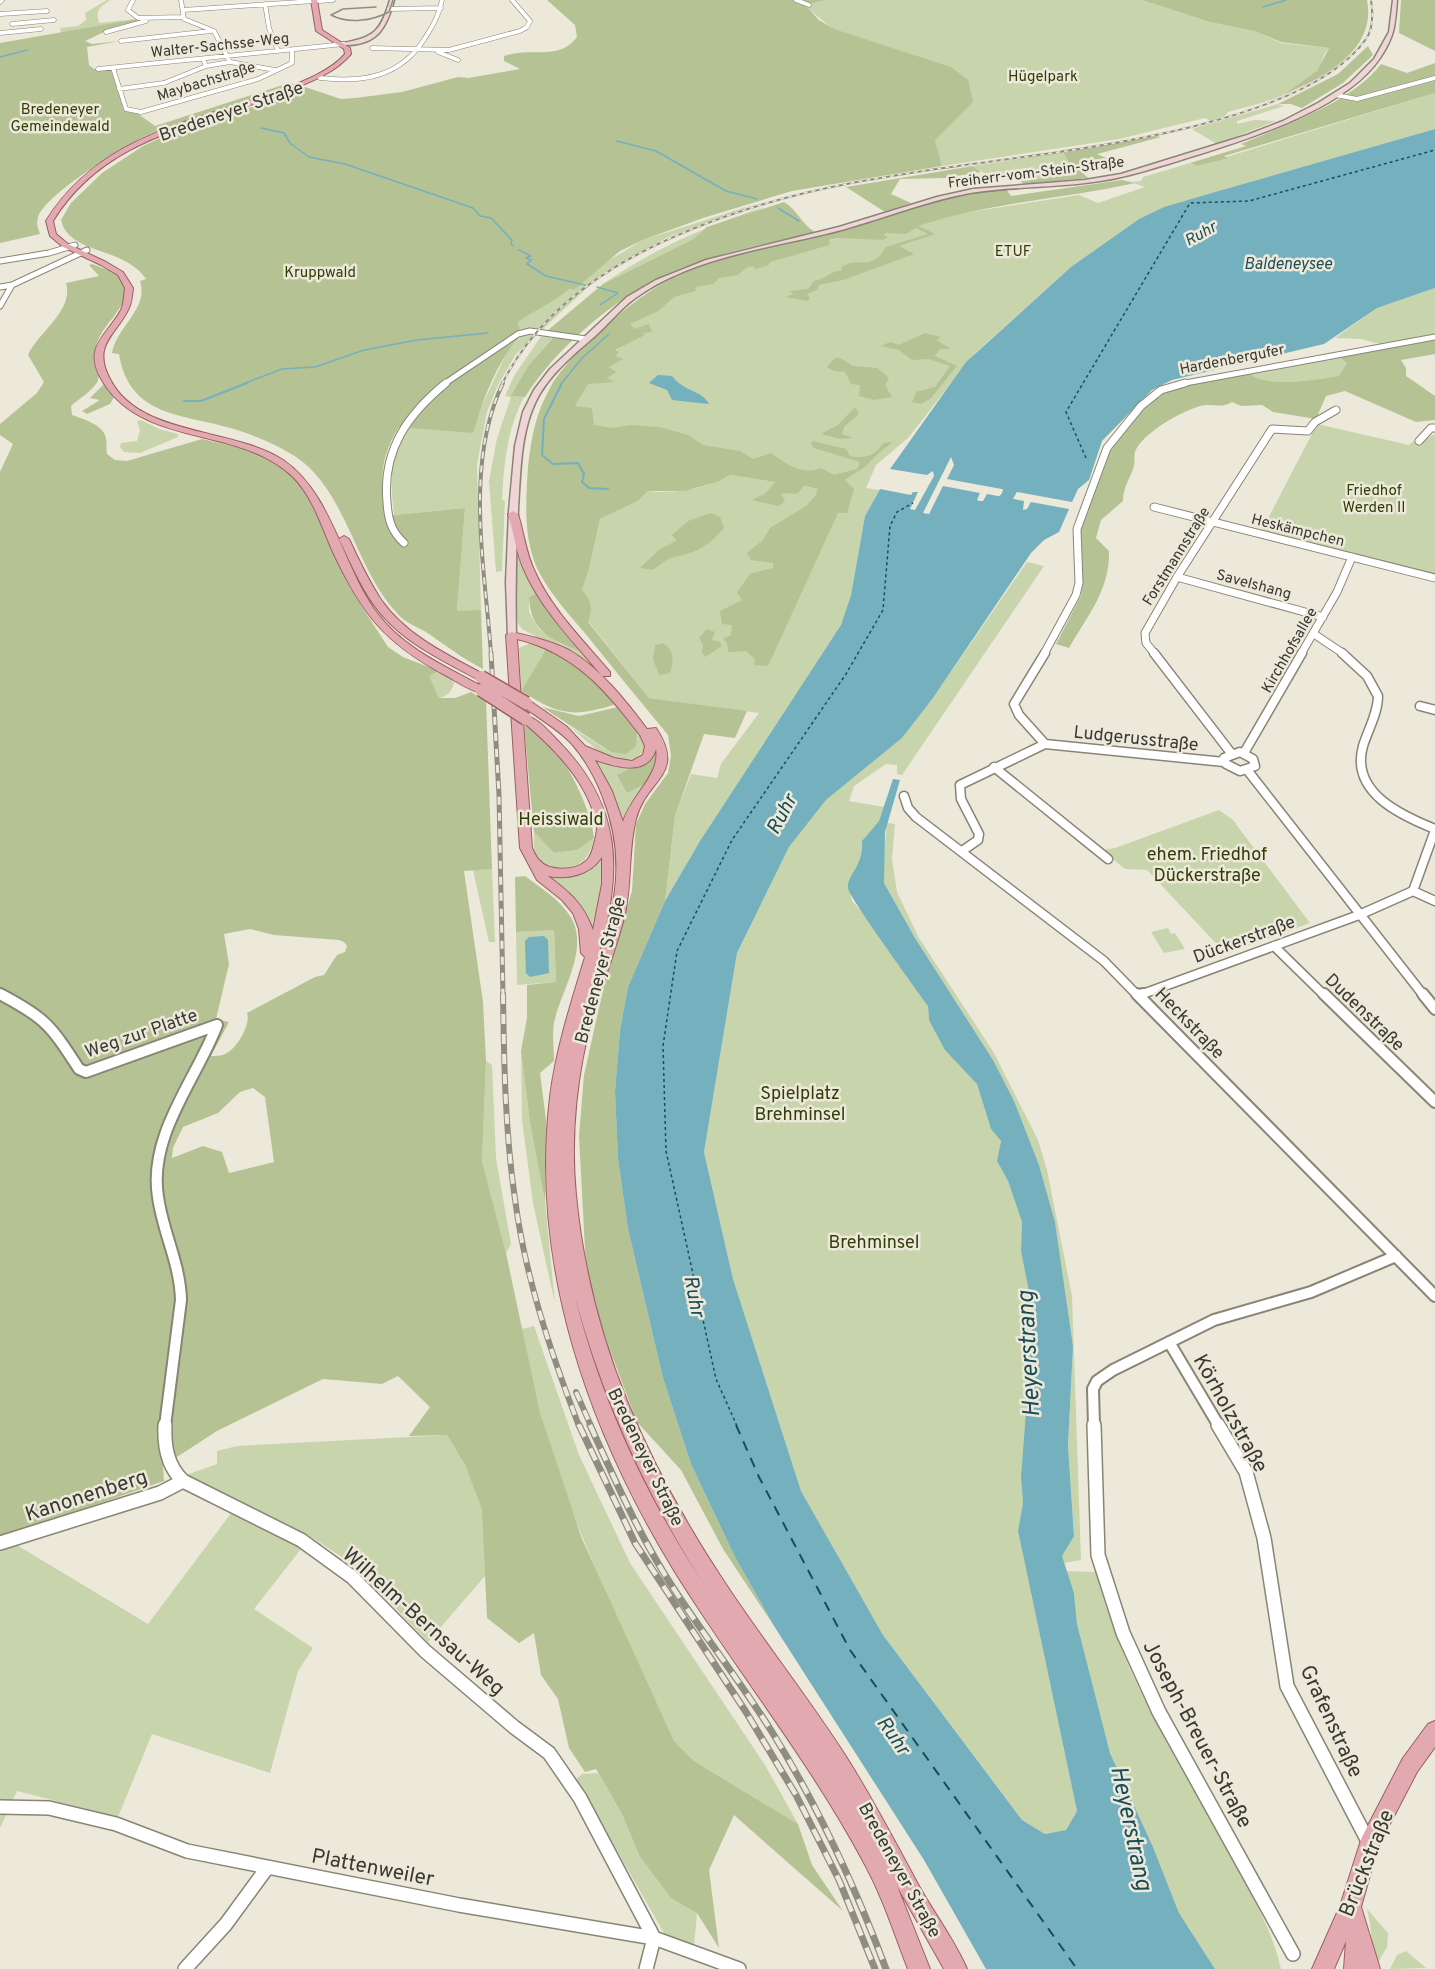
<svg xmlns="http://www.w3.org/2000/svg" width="1435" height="1969" font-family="Overpass,sans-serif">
<rect width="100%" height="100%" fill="#ede9da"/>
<path fill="#c8d4ab" d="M107,0H110C100,7 95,10 99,23L137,19L61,33L60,28L78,26L86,20L85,13Z
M826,0H1142L1208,22L1254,31L1281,43L1329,48C1322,54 1323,64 1316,72C1295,97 1258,104 1228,112L1225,116L1210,121L1205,118L1119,139L942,166L935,140L949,67L833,29L804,5Z
M1435,93V129L1208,194L1164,207L1139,219L1071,267L974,354L908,438L876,465L866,488L879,490L865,516L851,595L841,625L700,841L665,901L675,816L691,774L717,778L721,764L759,713L649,698L588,621L582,590L589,569L600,519L638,501L648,491C676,494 706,489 730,475L826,490L854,489L583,443L575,406C599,365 599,356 644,335L624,323L681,291L810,245L917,220L1079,195L1098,203L1145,187L1131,182L1141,181L1143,177L1190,163L1197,166Z
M1278,104L1284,106L1237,121V124L1254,120L1276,121L1217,144L1192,129Z
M1063,152L1076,175C1043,178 1001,188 973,166Z
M762,202L668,237L603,273L516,354L498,385L487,412L477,464L481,610L457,612L465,508L394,515C390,478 389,460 408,427L479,412L508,350L521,336L518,322C535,310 554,303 569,289L574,290L603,264L643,240Z
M764,207L748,216L707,227L693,239L603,284C653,249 706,226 764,207Z
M1435,288V334L1380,344L1361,339L1335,338L1377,308Z
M542,335L552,338L528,366L512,396L524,397C507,430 504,463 502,500L505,501L502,571L496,572L489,481L497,438L511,397L505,396L514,376Z
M1340,357L1347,363L1339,376C1317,379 1264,390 1248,372Z
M141,420L159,429L178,434V437L140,453L124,452L120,447L121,443L137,441L140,430L137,421Z
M1317,424L1409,445L1416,439L1422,441L1435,434V575L1261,532Z
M516,544L538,593L529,597V612L539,629L560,644L585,653L597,669L522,629L517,622Z
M1027,562L1044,566L902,775L897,774V765L886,764L854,786L849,801L884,807L879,821L862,841L863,854L849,881L852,901L865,915L928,1006L929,1020L977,1084L991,1129L1001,1141L997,1161L1008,1181L1022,1222L1021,1251L1029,1292L1032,1329L1021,1477L1023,1503L1018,1531L1077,1811L1066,1830L1045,1834L1022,1820L883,1635L801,1491L733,1279L704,1152L737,953L789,847L826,800L902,738L933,698Z
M533,642L546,649L521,691L519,648Z
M439,671L454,682C453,690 447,697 439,698L428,676Z
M567,725L611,752L637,730L645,743L644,751C618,778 588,740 567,725Z
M591,757L612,766H632L648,782L624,827L608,783Z
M1219,810L1233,820L1310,923L1226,954L1147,870L1125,869L1102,850L1115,848Z
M887,823L895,824L892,859L897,892L919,938L994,1053L1038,1140L1047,1170L1072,1296L1081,1560L1064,1563L1061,1556L1074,1535L1068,1445L1073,1346L1055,1222L1039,1165L1014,1102L993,1060L915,938L884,883L883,860Z
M534,832L554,853L577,850L594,838C592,846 590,854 584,860C574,870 549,871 539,860C532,853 534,841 534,832Z
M603,857L601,892L592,927L590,928C584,903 567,892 548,875C572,874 586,875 603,857Z
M492,869L495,942H489L473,870Z
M1168,928L1171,934L1175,933L1185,949L1164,953L1151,932Z
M554,930L556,982L517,985L516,932Z
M521,1051L530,1123L545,1202L555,1304L533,1203L522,1120Z
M486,1061L492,1065L496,1158L511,1244L506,1253L482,1161Z
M534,1326L579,1455L630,1563L765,1765L798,1824L694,1761L674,1741C614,1609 544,1475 522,1329Z
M447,1435L465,1465L483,1509L485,1576L428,1642L353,1564L305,1533L248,1508L186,1475L217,1464V1451L237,1446Z
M232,1512L301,1549L254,1609L313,1648L298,1671L270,1773L152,1734L118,1817L17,1791L0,1828V1549L15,1544L148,1624Z
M1066,1571L1096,1572C1120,1670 1174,1754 1222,1841C1244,1882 1271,1923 1281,1969H1215L1179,1913L1153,1847L1110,1753L1077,1624L1074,1593Z
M598,1773L622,1814L639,1855L697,1913L694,1947L664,1933L576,1779L582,1774Z
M1367,1909L1388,1933L1387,1947L1376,1966C1371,1947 1372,1928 1367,1909Z
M1406,1951L1426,1968L1390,1969L1397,1955Z"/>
<path fill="#b5c294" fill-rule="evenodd" d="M547,0H826L805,5L819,20L834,29L951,67L968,80L973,102L935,140L942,166L792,191L703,218L643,240L620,251L574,290L569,289C554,303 535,310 518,322L521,335C497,361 483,399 473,433L399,427C379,459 381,479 384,516L465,508L457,611L481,610L483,669C462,658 445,645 426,632C415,626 404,622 396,612C355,568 346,490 296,457C278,445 254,435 234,429C185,414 129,418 119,354L112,353C117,326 149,309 140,281L146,279C124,246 69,255 61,220L71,203L102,173L143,146L184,127L252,107L305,87L341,99L355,98L402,92L458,77L468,78L520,69L504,61V56C531,46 558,62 577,37L575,25Z
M1142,0H1367C1377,50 1324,78 1285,94L1317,71L1329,48L1281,42L1254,31L1209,22Z
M1401,0H1435V51L1399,33Z
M137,19L144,21L104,32L85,41L92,44L119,41L87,47L89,65L94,69L113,68L126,110L137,113L155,126L289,83L295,85C246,103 195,115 147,135C124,146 46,194 38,217C36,224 38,228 40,234L0,243V43Z
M1368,46L1373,55L1343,83L1302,108L1291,104H1278L1338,74Z
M1435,63V76L1386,91L1391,92L1435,80V93L1224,156L1228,158L1197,166L1190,163L1246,146L1241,144C1285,125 1351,103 1381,64L1407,73Z
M1156,136L1161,137L1097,154L1118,163L1081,167L1082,172L1088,178L1024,184L1020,181L1076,175L1063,152Z
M973,166L981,172L945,178L900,179L891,194L911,203L885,212L846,187Z
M1122,180L1135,183C1063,199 985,203 918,226L935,234L899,246L914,254L843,280L819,285L817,290L807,294L810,298L808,301L786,297L793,294L790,291L808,289L814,281C826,279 829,272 842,270L841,267L850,263L869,262L878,258L886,247L928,234L916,228L906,234L886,233L883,235L888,237L883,240L839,238L829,240L830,244L826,246L770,262L769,265L755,269L753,266L746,268L738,275L719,278L713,284L695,287L696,291L674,297L658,311L630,324L634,329L649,324L652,332L643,333L645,335L615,350L619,352L615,356L623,359L609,367L616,372L607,378L614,382L588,384L575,406L592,408L594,425L613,428L631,425L659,427L688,435L703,445L740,451L753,459L771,453C786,464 802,476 821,468L834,475L857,469L860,462L814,448L811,444L813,441L846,449L850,456C862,460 877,455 883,443L893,442C882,450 875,456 866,466C861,471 851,474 845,480L854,489L847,513H838L768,666L754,665L755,659L746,651L728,652L727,643L723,639L731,635L732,625L722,624L720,611L742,600L737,592L750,574L773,568V563L751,560L747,553L763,540L770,528L806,506L816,495L818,489L804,486L797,494L781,493L785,502L778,506L752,500L766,493L775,482L730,475L717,482L685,491H648L638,501L600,519L589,569L582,590C591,600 593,608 588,622L649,698L747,711L735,738L704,734L675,816L665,901L628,987L620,1030L615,1092L618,1159L628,1229L663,1378L691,1464L735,1557L774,1626L723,1549L681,1470L637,1422L605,1337L586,1268L579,1136L584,1075L605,981L632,891L636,824L645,804L668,773L671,756L668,735C640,701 612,667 584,632C567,612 547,590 536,566C523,533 526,501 528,467C531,438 536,413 550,388C568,354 639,293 675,277C728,253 786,244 842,229C896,214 949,194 1006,189L1011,196Z
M784,202C798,210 801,224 815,232C765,245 712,253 665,275C614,299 555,349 525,397L511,396L528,366L557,333L547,331L603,284L693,239L707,227Z
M92,264L116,273L127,290C123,313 101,325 96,347C93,359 103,376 96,384C90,392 79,399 71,406L72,415C83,419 104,425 106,438C107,443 106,449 107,454L115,460L127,461L202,439L253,451L272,459L299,482L307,496L362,607L388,647L403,657L439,671L429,676L439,698H455L471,692L486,701L492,869L464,871L483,1002L486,1061L482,1161L506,1253L540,1413L582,1539L674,1741L694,1761L798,1824L812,1865L843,1911L734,1815L709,1870L719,1948L697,1913L671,1898L639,1855L622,1814L596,1769L585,1772L569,1748L558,1699L541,1675L534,1633L519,1643L487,1618L482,1509L465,1465L447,1435L409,1436L430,1407L398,1376L382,1384L323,1379L217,1431L163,1466L164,1481L0,1538V472L13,444L0,435V424L37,393L44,382L28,355C39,331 74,311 66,283L99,276L89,265ZM250,929L274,935L339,940L344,942L347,946L345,952L337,955L324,975L315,977L247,1013C251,1024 237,1049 225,1054C221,1056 215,1056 211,1056L229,1022L216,1019L229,964L224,934ZM253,1088L265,1097L274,1162L229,1173L222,1152L203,1146L172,1158L173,1148L183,1127L218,1113L240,1092Z
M925,333L941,337L936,340L951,349H940L935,356L957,366L931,398L921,404L912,402L916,392L935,387L950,366L929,359L912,360L899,350L881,346L890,342L899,345Z
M1435,338V354L1401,360L1406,368V376L1435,396V420L1416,422L1345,391L1326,396L1316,419L1273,412L1262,405L1241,406L1232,402C1222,409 1211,403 1200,406C1182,411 1142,433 1135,452C1134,456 1135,461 1134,466C1130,479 1123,487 1123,501L1101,520L1096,538L1109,551C1110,590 1088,615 1069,648L1056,644L1081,596L1083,584L1080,532L1111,449L1123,429L1144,408L1168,390L1248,372C1265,390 1316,379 1339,376L1347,363L1338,356Z
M835,358H840L853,366L877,368L889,378L885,385L892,397L874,400L859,396L860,385L851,384L845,372L834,371L827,367Z
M104,384L114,397L110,404L87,414L82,411L100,400L90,398Z
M855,407L859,414L844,427L842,434L853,438L841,439L821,434L838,425Z
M711,513L720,517L724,528C707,547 698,552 674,557C667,558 659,566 653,570L640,568L659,550L677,540L672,535L688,521Z
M538,593L585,653C555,642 530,633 529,597Z
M707,629L715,632L712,640L720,642L722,646L705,657L702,653L703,645L699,638Z
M663,643C674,650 674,661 670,673L659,675L653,659L655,645Z
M546,649L586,670L616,704C573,718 559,715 521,691Z
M542,707L579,716L618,707L637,730L636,746L626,754L611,752Z
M524,725C532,730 542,735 548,741C567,761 592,811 594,838L577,850L554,853L534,832Z
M655,740L660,760L648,782L627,793L617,775L641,764Z
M525,876C541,888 559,899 570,916C591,948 560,992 554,1023C552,1035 554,1049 554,1061L540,1073L546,1120L545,1202L530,1123L521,1051L527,1018V985L556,982L554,930L516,932L515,877Z"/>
<path fill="#74b0bd" d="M1435,129V288L1377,308L1324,344L1172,380L1152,390L1102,441L1089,480L1078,489L1072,502L947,479L954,465L951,457L923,513L929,514L943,486L980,493L977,500L979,501H983L987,494L1024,501L1023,510L1027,509L1031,502L1069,509L1059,532L1044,540L1031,553L933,698L902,738L826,800L789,847L737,953L704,1152L733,1279L801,1491L883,1635L1022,1820L1045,1834L1066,1830L1077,1811L1018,1531L1023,1503L1021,1477L1032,1329L1029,1292L1021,1251L1022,1222L1008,1181L997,1161L1001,1141L991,1129L977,1084L945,1050L929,1020L928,1006C918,992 848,896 848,888C847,874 864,866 862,841L879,821L893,779L900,780L885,832L884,883L915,938L993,1060L1014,1101L1039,1165L1055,1222L1073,1346L1068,1445L1074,1536L1062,1556L1074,1593L1077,1624L1110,1753L1153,1847L1179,1913L1215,1969H986L924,1860L774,1626L735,1557L691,1464L663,1378L628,1229L618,1159L615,1092L620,1030L628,987L665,901L700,841L841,625L851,595L865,516L880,489L911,495L913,492H918L910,509L915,510L934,476L933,471L927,475L890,469L966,362L1071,267L1139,219L1164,207L1208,194Z
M658,375L672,376C684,392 702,390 709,404L672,400L667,390L649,383Z
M544,936L548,940L549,973L530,977L526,973L525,941L529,937Z"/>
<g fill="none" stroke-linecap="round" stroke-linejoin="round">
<path stroke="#74b0bd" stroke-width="1.5" d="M1263,7L1286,0
M0,57L27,50
M261,128L284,133L290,143L309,157L345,164L473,208L480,216L491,218L512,240L511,244L514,246
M617,141L656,151L726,191L757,199
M778,208L799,221
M519,250L531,256L526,258L531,260L527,264L546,276L585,285
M597,287L618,293L600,305
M243,384L282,369L315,367L364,350L417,340L488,333
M561,384L582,358L609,334"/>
<path stroke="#74b0bd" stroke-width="2" d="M562,383L544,419L542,455L553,464L578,463L584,474L582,482L589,488L608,489
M184,401H201L247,383"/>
<path fill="#74b0bd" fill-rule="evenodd" d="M1018,461L1025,465C1023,486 1010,506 996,521H986L984,518L1002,493L1011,465Z"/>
<path stroke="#194d57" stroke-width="1.5" stroke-dasharray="3 3" stroke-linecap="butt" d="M1086,458L1066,412L1190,203L1249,201L1435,150
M737,1426L716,1379L666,1151L663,1046L677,951L732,840L846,674L883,610L890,526L897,512L913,503"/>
<path stroke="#194d57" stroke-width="2" stroke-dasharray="10 8" stroke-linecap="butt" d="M736,1425L759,1477L850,1650L1077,1969"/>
<defs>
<path id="street-far5" d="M133,0L128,10L138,18L183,17
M181,0L184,19L214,31L230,62L206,66L203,59
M796,0L809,5
M319,1L333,0
M0,2L2,0
M265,4L269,28L278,51
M389,9L441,8
M183,10L314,1
M0,14L47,11
M12,24L54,20
M106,32L146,21
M0,33L41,29
M121,41L211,31
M372,48L449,50L520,31L527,27L530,21L512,0
M438,52L458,60
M230,62L275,70
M113,68L126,109L141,112L258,79L292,63V50
M98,69L344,44
M320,78C363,83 401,77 425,38C433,26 440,14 442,0
M119,89L164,83L206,66
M1336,95L1357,99L1435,78"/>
<path id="street-far4" d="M0,261L49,253L75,245
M0,287L12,285
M0,306L12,285L87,250
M444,384L518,334L530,331L586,339
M1180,384L1435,337"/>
<path id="street-far3" d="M1419,441L1431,428H1435
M1154,507L1435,578
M404,543C391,531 388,519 387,502C382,450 408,414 446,383
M1177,577L1323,617
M1314,634L1344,654
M1044,654L1076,595L1079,583L1077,529L1107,448L1141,406L1161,390L1185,383
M1155,654L1146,643L1145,633L1177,577L1272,429L1308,431L1315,422L1336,410
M1301,654L1337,592L1352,557"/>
<path id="street-far2" d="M1154,653L1231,753
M1342,653L1367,676L1378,696C1378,713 1368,730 1363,746C1350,792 1400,815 1435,829
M1420,706L1435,710
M1045,744L1019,715L1014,704L1045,653
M1045,744L1224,762
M1240,752L1253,759L1255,766L1240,771L1226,764L1224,758Z
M1244,753L1302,653
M994,767L1108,859
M1248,771L1424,996
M904,796L908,808L916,817L1104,961L1138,996
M962,851L978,840L979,834L961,799L960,785L1045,744
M1413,891L1435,901
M1274,946L1325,996
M0,994L3,996
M1140,995L1359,915L1413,891L1435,830"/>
<path id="street-far1" d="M0,994C46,1018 51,1026 79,1069L86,1072L217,1025
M1137,994L1435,1296
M1324,994L1435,1102
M1423,994L1435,1009
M1140,995L1143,994
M1169,1342L1219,1426
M165,1426L181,1300C180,1263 163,1233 158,1197C148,1135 196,1080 217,1025
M1094,1426L1093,1389L1097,1381L1113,1370L1214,1320L1311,1292L1396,1256"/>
<path id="street" d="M165,1425C164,1446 167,1466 183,1481L301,1540L352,1577L425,1651L514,1727L549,1753L580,1798L654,1938
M1094,1425L1098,1555L1123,1633L1159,1712L1293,1954
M1218,1425L1246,1472L1264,1538L1287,1686L1369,1843
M0,1543L160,1493L183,1481
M0,1807L49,1808L116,1824L187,1851L459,1905L654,1938L739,1969
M185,1969L226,1924L267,1868
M646,1969L654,1938"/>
<path id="secondary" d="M390,0H394C386,30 376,46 342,45V43C374,38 381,31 390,0Z
M1393,0H1397C1395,25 1395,36 1380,58C1344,112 1238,142 1178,161C1154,168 1131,176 1106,180C1061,188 1015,186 970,193C927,201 887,217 845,229C775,248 694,255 634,299C619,310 608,325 594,337C572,356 549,375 536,401C522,430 521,462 519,492C516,540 515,587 516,635L514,637H508L506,582L509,511L515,446L523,412L534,390L550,369L627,297L656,280L706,260L839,227L937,197L973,189L1085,180L1121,174L1247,135L1283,121L1318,103L1350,83L1374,59L1389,32Z"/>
<path id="primary" d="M311,0H317L322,30L350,48L351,54C337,71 313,81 293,89C206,126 108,132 53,221L56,234L68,244L106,262L123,272L133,288C132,295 132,303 128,310C115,336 92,345 110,379C139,437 233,427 283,460C332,493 342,566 377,613C404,649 447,667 485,688L487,690L481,693C468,690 456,681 445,675C383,642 361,612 332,550C321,525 313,498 294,478C241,425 145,449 103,382C81,347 107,336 121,310C124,303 124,295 125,288L118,275L101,265L63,247L50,236L46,221C98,137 187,123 273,93C296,84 329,73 345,54L344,49L316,31Z
M513,511L518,514C524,533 526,554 535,572C552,610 583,640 610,672V676H602C575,643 543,612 525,572C516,554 514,533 508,514Z
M344,536L349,539C359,560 369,582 382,601C407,636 448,655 485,675V679H477C444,661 407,644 382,615C363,593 352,565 339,539Z
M511,632C531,636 551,641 569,650C600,668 626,701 647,729L656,728C687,775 646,779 636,819C628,851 632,882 625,914C617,947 604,979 594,1012C577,1069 570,1135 576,1195C590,1343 649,1470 731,1592C768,1647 809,1699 845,1755C872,1797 895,1842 919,1886C934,1913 955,1941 967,1969H944L897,1886L930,1969H908C894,1933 882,1895 863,1861C809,1760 736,1670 675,1572C588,1430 530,1265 550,1097C556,1049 571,1003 585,957L581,953L579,929L573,913L562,900L537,880L520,848L506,635ZM517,639C574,653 605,689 640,735L645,746L643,755L632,761L614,758L585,746L566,726L530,701L521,702ZM521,705C538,718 557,728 572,744C585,759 595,777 602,795C628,860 615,910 593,974C620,885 630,814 559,742C550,733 535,714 522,716ZM523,722C554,748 590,784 597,827C597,831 596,836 595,840C593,847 592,856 586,861C575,871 549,872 539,860C536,857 534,852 532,848ZM656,749C661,774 630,797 623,822L612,791L595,760C616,767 648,777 656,749ZM602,857V884L593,930C583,903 570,893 548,876C568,880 590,875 602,857ZM575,1297C603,1400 647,1496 705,1586C646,1497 601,1400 575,1297Z
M1435,1721V1747L1417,1772L1378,1847L1361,1907L1380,1969H1344L1346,1941L1334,1969H1312L1340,1906L1362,1837L1403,1758L1428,1724Z"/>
</defs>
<use href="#street-far5" stroke="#888476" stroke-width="5"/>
<use href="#street-far4" stroke="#888476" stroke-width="7"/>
<use href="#street-far3" stroke="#888476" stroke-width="9"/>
<use href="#street-far2" stroke="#888476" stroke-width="11"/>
<use href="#street-far1" stroke="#888476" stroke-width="14"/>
<use href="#street" stroke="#888476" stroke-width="16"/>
<use href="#secondary" stroke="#888476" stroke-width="3"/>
<use href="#primary" stroke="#9a5e61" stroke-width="2"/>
<use href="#street-far5" stroke="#fff" stroke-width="4"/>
<use href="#street-far4" stroke="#fff" stroke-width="5"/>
<use href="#street-far3" stroke="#fff" stroke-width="7"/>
<use href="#street-far2" stroke="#fff" stroke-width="8"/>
<use href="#street-far1" stroke="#fff" stroke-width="10"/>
<use href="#street" stroke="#fff" stroke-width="13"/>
<use href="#secondary" fill="#f0d5d7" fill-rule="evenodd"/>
<use href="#primary" fill="#e2aab0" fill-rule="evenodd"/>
<path stroke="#8f8c82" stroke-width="1.5" d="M376,7L343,9L331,15C348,24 372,21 389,12L393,0"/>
<defs>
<path id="rail-far4" d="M502,384C552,284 662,235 764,204C820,187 878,178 936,169C1043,153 1302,131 1366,39C1374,28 1373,13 1371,0"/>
<path id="rail-far3" d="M491,654C485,567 464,464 503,383"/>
<path id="rail-far2" d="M491,653L499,795L503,996"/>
<path id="rail-far1" d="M503,994C504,1062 505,1131 515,1199C525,1277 551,1353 579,1426
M576,1392L591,1426"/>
<path id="rail" d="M579,1425L635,1543L746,1712L796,1795L839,1880L875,1969
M590,1425C615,1480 639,1535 672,1586C704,1636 741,1682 772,1732C819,1808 855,1886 886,1969"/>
</defs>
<use href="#rail-far4" stroke="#8f8c82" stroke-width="2"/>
<use href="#rail-far3" stroke="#8f8c82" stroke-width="4"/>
<use href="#rail-far2" stroke="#8f8c82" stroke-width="5"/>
<use href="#rail-far1" stroke="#8f8c82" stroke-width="6"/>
<use href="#rail" stroke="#8f8c82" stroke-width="7"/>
<use href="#rail-far4" stroke="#ede9da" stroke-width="1.5" stroke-dasharray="4" stroke-linecap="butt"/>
<use href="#rail-far3" stroke="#ede9da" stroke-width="2" stroke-dasharray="7" stroke-linecap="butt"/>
<use href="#rail-far2" stroke="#ede9da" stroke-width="3" stroke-dasharray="8" stroke-linecap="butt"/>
<use href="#rail-far1" stroke="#ede9da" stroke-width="4" stroke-dasharray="10" stroke-linecap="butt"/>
<use href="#rail" stroke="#ede9da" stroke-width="4.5" stroke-dasharray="13" stroke-linecap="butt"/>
<defs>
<path id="primary-bridge" d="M481,677L526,703
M481,690L526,719"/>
</defs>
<use href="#primary-bridge" stroke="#9a5e61" stroke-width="15" stroke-linecap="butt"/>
<use href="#primary-bridge" stroke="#e2aab0" stroke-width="12"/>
</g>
<g text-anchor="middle" stroke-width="5" stroke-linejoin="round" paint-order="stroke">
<g font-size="15" fill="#3a3832" stroke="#ede9da">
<text transform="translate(220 45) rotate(-6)" y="5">Walter-Sachsse-Weg</text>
<text transform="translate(206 81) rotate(-17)" y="5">Maybachstraße</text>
<text transform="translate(1036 172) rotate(-7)" y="5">Freiherr-vom-Stein-Straße</text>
<text transform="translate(1232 359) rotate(-11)" y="5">Hardenbergufer</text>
<text transform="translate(1298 530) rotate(14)" y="5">Heskämpchen</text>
<text transform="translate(1176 556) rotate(-58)" y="5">Forstmannstraße</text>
<text transform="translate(1254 584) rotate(15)" y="5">Savelshang</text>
<text transform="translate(1289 650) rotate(-60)" y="5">Kirchhofsallee</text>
</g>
<g font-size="15" fill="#323d06" stroke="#ede9da">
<text x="1043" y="81">Hügelpark</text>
<text x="60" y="114">Bredeneyer<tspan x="60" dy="17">Gemeindewald</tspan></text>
<text x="1013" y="256">ETUF</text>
<text x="320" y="277">Kruppwald</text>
<text x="1374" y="495">Friedhof<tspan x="1374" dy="17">Werden II</tspan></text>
</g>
<g font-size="16" font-style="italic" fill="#194d57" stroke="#ede9da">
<text transform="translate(1200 233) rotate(-29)" y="6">Ruhr</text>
<text x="1288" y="269">Baldeneysee</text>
</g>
<g font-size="18" fill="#3a3832" stroke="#ede9da">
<text transform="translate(231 111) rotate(-19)" y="6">Bredeneyer Straße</text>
<text transform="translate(1136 738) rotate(6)" y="6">Ludgerusstraße</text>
<text transform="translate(1244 939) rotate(-20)" y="6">Dückerstraße</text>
<text transform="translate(600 970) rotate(-75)" y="6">Bredeneyer Straße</text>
<text transform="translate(1365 1012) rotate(44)" y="6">Dudenstraße</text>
<text transform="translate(1190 1023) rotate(46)" y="6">Heckstraße</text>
<text transform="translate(141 1033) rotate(-19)" y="6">Weg zur Platte</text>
<text transform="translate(646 1457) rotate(64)" y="6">Bredeneyer Straße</text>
<text transform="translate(900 1870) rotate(61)" y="6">Bredeneyer Straße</text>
</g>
<g font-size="18" fill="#323d06" stroke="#ede9da">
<text x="561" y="825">Heissiwald</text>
<text x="1207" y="860">ehem. Friedhof<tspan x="1207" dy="21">Dückerstraße</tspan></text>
<text x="800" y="1099">Spielplatz<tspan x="800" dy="21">Brehminsel</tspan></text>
<text x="874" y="1248">Brehminsel</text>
</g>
<g font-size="20" font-style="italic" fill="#194d57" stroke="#ede9da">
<text transform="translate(781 814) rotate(-62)" y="7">Ruhr</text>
<text transform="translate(695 1296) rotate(79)" y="7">Ruhr</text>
<text transform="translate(894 1735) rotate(55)" y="7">Ruhr</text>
</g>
<g font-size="21" fill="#3a3832" stroke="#ede9da">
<text transform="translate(1231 1413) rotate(61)" y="7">Körholzstraße</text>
<text transform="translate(86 1495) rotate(-18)" y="7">Kanonenberg</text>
<text transform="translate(424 1621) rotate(42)" y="7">Wilhelm-Bernsau-Weg</text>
<text transform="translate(1332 1721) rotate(65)" y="7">Grafenstraße</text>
<text transform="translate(1198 1734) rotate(62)" y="7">Joseph-Breuer-Straße</text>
<text transform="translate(1366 1863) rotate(-68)" y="7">Brückstraße</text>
<text transform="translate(373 1867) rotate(11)" y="7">Plattenweiler</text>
</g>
<g font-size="24" font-style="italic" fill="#194d57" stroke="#ede9da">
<text transform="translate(1028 1354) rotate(-93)" y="8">Heyerstrang</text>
<text transform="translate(1132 1828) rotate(78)" y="8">Heyerstrang</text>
</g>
</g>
</svg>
